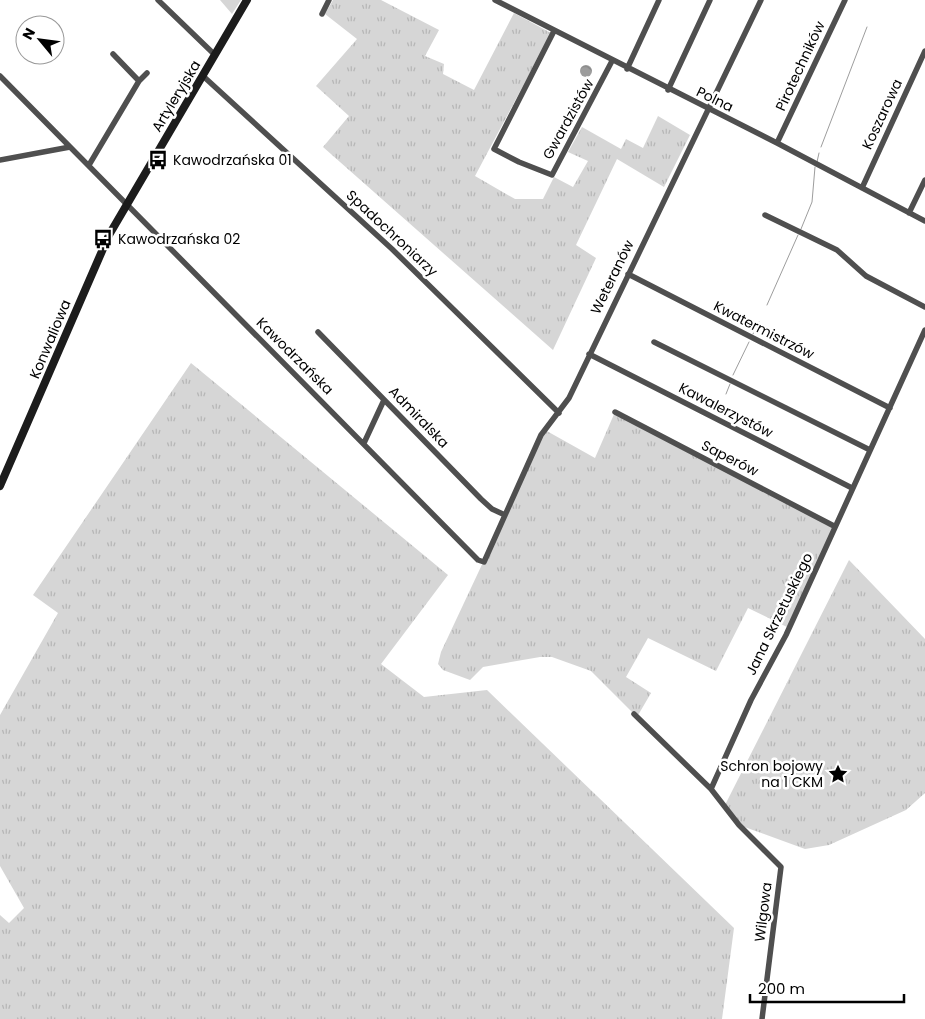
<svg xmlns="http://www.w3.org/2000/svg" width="925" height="1019" font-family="Poppins,sans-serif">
<defs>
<pattern id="grass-tufts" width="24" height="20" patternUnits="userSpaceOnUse" patternTransform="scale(1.25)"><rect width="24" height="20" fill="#d6d6d6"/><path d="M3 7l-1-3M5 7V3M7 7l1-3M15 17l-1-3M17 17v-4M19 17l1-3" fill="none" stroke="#b6b6b6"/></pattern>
<pattern id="water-waves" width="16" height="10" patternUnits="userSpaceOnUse" patternTransform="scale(1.25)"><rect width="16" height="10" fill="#9d9d9d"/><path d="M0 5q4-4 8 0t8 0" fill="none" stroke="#858585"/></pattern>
</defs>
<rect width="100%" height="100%" fill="#fff"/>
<path fill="url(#grass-tufts)" d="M220,0H241L232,14Z
M333,0H381L439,30L425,56L444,64L443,74L474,90L514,13L551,33L475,176L515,199H543L554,177L573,187L588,161L568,152L582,127L621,149L626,139L643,148L658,116L690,135L664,187L617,159L576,245L596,258L553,350L323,147L349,116L316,86L357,39L325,14Z
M191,363L448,575L381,664L424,697L487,690L734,928L722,1019H0V915L9,923L24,908L0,866V715L58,613L33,595Z
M615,412L834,526L789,628L748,608L716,671L648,638L626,677L651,693L637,717L591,671L552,657H540L483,667L470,680L443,670L438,664L441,652L545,430L595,458Z
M849,560L925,639V793L906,810L829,845L805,849L739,825L725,805Z"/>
<path fill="url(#water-waves)" d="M580 71a6 6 0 1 1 12 0a6 6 0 1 1-12 0Z"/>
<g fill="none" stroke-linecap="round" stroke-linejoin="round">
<path stroke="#9d9d9d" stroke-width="1" d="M821,147L867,27
M817,162L819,153
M801,229L812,202L815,167
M767,305L798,235
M753,334L759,322
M733,375L749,342
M726,394L730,384"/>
<path stroke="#4f4f4f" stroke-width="5.5" d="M158,0L215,55
M495,0L777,143L925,221
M322,14L329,0
M554,31L494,149L519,162L552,175L612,61
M627,69L659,0
M0,76L478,560L484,562L541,435L569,398L761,0
M203,76L392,249L559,413
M139,81L147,73
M668,90L710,0
M777,143L845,0
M0,160L70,147
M89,165L139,81L113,54
M862,188L925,51
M909,213L925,180
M765,215L837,250L866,276L925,307
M628,274L890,408
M318,332L481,499L492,509L505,515
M654,342L870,450
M589,354L852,488
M615,412L834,526
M364,443L384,400
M634,714L711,789L739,825L781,867L762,1019
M711,789L751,700L786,635L925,330"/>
<path stroke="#1c1c1c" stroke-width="8" d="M0,486L109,235L247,0"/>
</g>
<defs>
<symbol id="bus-bare" viewBox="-9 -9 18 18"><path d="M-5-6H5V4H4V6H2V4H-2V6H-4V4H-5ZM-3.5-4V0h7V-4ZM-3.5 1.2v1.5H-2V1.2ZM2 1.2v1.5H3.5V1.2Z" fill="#000" stroke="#fff" stroke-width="2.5" paint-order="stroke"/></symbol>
<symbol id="sight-bare" viewBox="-9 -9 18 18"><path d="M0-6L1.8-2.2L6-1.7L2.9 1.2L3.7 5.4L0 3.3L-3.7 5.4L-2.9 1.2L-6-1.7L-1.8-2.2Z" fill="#000" stroke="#fff" stroke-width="2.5" paint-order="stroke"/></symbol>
</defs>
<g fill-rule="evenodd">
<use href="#bus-bare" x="144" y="146" width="28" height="28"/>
<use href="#bus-bare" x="89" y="225" width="28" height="28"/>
<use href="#sight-bare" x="824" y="760" width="28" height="28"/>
</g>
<g text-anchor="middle" stroke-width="5" stroke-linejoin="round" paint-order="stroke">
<g font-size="14" fill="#000" stroke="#fff">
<text transform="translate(800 66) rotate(-65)" y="5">Pirotechników</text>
<text transform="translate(176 96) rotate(-59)" y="5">Artyleryjska</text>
<text transform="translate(715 99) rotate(26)" y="5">Polna</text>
<text transform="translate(882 114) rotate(-65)" y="5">Koszarowa</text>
<text transform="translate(568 119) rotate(-61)" y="5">Gwardzistów</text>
<text transform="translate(392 233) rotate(43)" y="5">Spadochroniarzy</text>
<text transform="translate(612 277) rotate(-64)" y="5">Weteranów</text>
<text transform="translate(764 330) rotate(27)" y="5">Kwatermistrzów</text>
<text transform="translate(50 339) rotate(-67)" y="5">Konwaliowa</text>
<text transform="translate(295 356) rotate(45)" y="5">Kawodrzańska</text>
<text transform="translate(726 410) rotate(27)" y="5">Kawalerzystów</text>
<text transform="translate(419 417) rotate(46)" y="5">Admiralska</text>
<text transform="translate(730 458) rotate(27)" y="5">Saperów</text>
<text transform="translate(779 614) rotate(-64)" y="5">Jana Skrzetuskiego</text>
<text transform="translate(763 912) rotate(-83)" y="5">Wilgowa</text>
</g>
<g font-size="14" fill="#000" stroke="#fff" text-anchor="start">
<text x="173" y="165">Kawodrzańska 01</text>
<text x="118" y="244">Kawodrzańska 02</text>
<text x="823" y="771" text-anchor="end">Schron bojowy<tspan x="823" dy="16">na 1 CKM</tspan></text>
</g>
</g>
<g transform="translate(40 40) rotate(299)"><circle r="24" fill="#ffffff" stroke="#999999"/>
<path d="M0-4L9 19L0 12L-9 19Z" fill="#000000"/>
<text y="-8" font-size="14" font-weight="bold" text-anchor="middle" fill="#000000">N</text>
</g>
<path d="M750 994v8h154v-8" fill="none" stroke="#000000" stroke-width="2.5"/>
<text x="758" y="994" font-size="15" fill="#000000" stroke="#ffffff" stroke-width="4" paint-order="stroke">200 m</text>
</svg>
